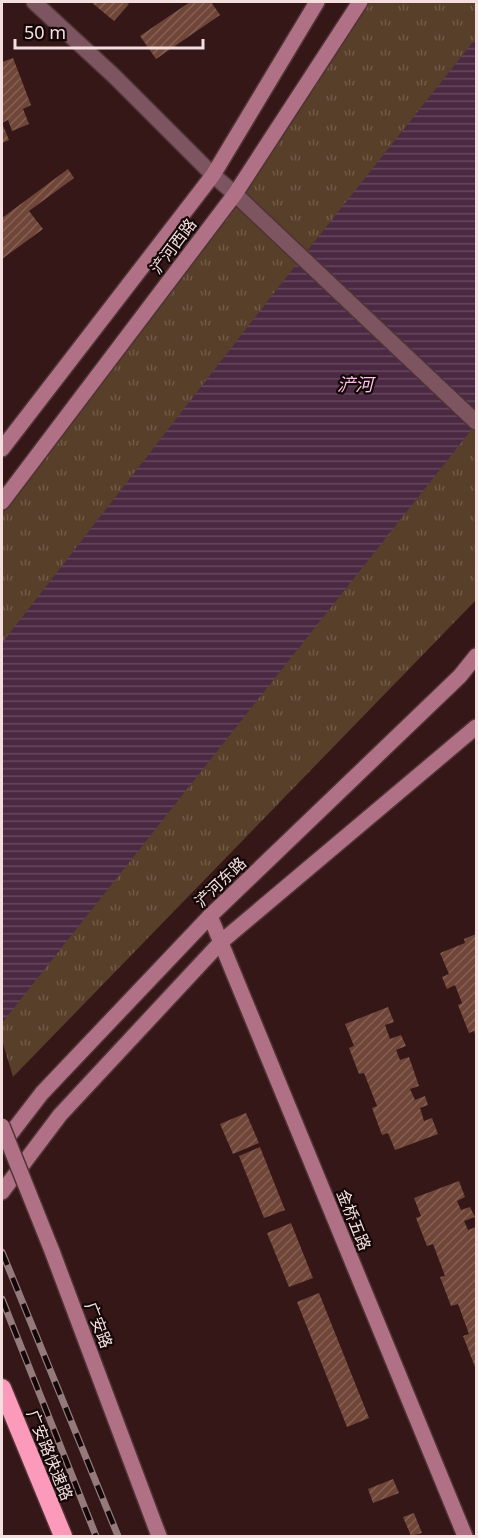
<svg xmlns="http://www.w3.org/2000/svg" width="478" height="1538" font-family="'Noto Sans','Noto Sans SC',sans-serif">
<defs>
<pattern id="grass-tufts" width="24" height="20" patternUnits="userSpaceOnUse" patternTransform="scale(1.5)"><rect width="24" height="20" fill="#583f2a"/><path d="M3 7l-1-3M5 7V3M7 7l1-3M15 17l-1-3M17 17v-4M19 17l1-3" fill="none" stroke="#715a48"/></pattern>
<pattern id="water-rules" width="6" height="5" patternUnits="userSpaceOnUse" patternTransform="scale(1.5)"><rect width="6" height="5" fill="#4b2942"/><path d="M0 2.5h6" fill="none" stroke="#66485d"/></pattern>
<pattern id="building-hatch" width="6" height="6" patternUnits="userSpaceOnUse" patternTransform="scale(1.5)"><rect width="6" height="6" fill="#704638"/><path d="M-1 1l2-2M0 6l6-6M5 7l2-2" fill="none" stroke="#856054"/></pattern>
</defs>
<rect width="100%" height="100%" fill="#351718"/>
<path fill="url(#grass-tufts)" d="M363 2H476V600L13 1077 2 1040V501L235 194Z"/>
<path fill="url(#water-rules)" d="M476 38V424L2 1023V643L277 289Z"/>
<g fill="url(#building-hatch)">
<path d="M91 2H125L129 4 114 21Z"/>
<path d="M190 2H211L220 15 156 59 140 36Z"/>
<path d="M13 58 31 105 23 109 29 124 12 131 8 120 2 123 9 140 2 143V62Z"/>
<path d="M68 169 74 178 29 211 43 229 2 259V218Z"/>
<path d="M476 934V1037L474 1031 469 1033 458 1005 462 1003 455 985 447 989 442 977 449 974 440 953 465 943 464 939Z"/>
<path d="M388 1007 394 1022 385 1025 390 1039 401 1035 406 1046 396 1050 400 1060 409 1057 419 1086 410 1089 415 1100 425 1096 428 1105 420 1108 424 1121 432 1118 438 1134 395 1150 388 1133 382 1135 372 1108 377 1106 364 1073 359 1074 349 1048 354 1046 345 1024Z"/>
<path d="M246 1113 259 1143 233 1154 220 1124Z"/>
<path d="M260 1147 285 1210 264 1218 239 1156Z"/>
<path d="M459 1181 465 1197 457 1201 461 1210 470 1207 475 1217 464 1221 468 1230 476 1227V1366L475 1367 463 1336 469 1334 458 1304 451 1306 440 1277 445 1276 433 1244 427 1246 416 1218 421 1216 414 1198Z"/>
<path d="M291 1223 313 1278 289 1287 267 1233Z"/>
<path d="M319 1293 369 1418 347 1427 297 1302Z"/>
<path d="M393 1479 399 1493 373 1503 368 1489Z"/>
<path d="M414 1513 422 1533 411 1536 403 1517Z"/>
</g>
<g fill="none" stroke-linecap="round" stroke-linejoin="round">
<g stroke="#503334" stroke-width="18">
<path id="street" d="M34 2 114 76 213 175 235 194 476 422"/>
</g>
<g stroke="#503334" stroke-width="18">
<g id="secondary">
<path d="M2 449 213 175 317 2"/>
<path d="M2 502 235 194 360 2"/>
<path d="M210 916 465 1536"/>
<path d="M2 1145 42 1093 210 916 460 676 476 656"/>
<path d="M2 1192 60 1115 221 942 476 727"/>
<path d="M52 1251 159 1536"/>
</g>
</g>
<g stroke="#503334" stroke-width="21">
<path id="highway" d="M2 1388 63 1536"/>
</g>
<use href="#street" stroke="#7c5561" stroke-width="15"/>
<use href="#secondary" stroke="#b07186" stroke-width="15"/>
<use href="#highway" stroke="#fc9abc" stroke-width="18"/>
<g stroke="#947a7a" stroke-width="7">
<g id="rail">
<path d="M2 1252 118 1536"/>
<path d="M2 1299 96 1536"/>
</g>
</g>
<use href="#rail" stroke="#140707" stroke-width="4.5" stroke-dasharray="14" stroke-linecap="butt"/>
<g stroke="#503334" stroke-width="18" stroke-linecap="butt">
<path id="secondary-bridge" d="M2 1126 52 1251"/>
</g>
<use href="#secondary-bridge" stroke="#b07186" stroke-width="15"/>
</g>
<g text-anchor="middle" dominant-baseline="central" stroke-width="4.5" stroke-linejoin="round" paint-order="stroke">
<g font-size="16" fill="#f4dede" stroke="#140707">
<text transform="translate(173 246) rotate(-53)">浐河西路</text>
<text transform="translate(220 882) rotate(-44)">浐河东路</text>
<text transform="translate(354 1220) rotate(68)">金桥五路</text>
<text transform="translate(99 1325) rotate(69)">广安路</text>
<text transform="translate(50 1455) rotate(68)">广安路快速路</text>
</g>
<g font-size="18" font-style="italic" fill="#febeeb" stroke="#140707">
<text x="355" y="384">浐河</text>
</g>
</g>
<rect width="478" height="1538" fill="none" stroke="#f4dede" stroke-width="6"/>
<path d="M15 39v9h188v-9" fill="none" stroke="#f4dede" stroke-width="3"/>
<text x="24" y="39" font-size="18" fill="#f4dede" stroke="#140707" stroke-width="4.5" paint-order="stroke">50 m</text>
</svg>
